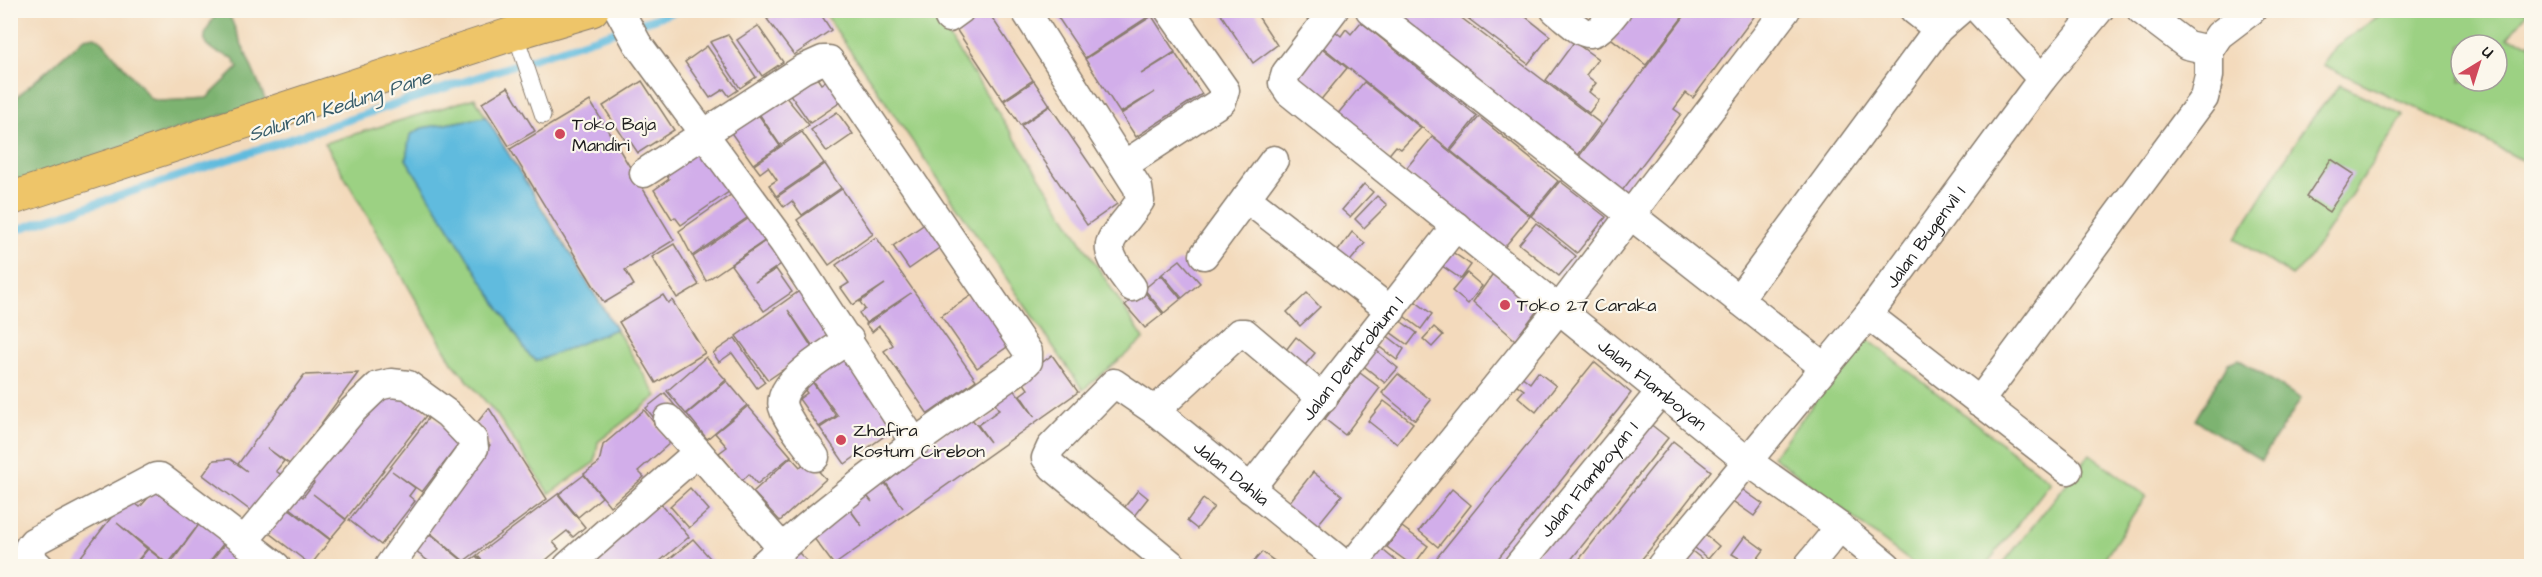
<svg xmlns="http://www.w3.org/2000/svg" width="2542" height="577" font-family="'Architects Daughter',sans-serif">
<rect width="100%" height="100%" fill="#fbf7ec"/>
<filter id="ink" filterUnits="userSpaceOnUse"><feTurbulence type="fractalNoise" baseFrequency=".0167" numOctaves="2"/><feDisplacementMap in="SourceGraphic" scale="12" xChannelSelector="R" yChannelSelector="G"/><feConvolveMatrix kernelMatrix="1 2 1 2 8 2 1 2 1" color-interpolation-filters="sRGB"/></filter>
<filter id="wash" filterUnits="userSpaceOnUse"><feTurbulence type="fractalNoise" baseFrequency=".008" numOctaves="4" result="noise"/><feDisplacementMap in="SourceGraphic" scale="24" xChannelSelector="R" yChannelSelector="G"/><feGaussianBlur stdDeviation="1.35" result="paint"/><feColorMatrix in="noise" values="0 0 0 0 0 0 0 0 0 0 0 0 0 0 0 0 0 1.4 0 .05"/><feComposite in="paint" operator="in"/></filter>
<g filter="url(#wash)">
<rect width="100%" height="100%" fill="#f3dabc"/>
<g fill="#9cd183" stroke="#5c7650" stroke-width="1.5" fill-rule="evenodd">
<path d="M823 11H933L1144 339 1083 390Z"/>
<path d="M2386 11H2529L2507 38 2531 43V165L2482 139 2323 65 2336 46ZM2461 45H2497V81H2461Z"/>
<path d="M2340 85 2404 115 2306 263 2292 276 2235 239 2306 126Z"/>
<path d="M475 98 486 117 422 128 410 135 406 159 528 354 536 361 616 329 657 396 598 442 595 462 549 494 497 415 452 362 325 143Z"/>
<path d="M1865 337 2051 482 1985 566H1916L1773 456Z"/>
<path d="M2090 454 2146 496 2100 566H2001Z"/>
</g>
<g fill="#7db371" stroke="#4c6846" stroke-width="1.5">
<path d="M228 12 266 101 11 183V102L84 38 95 36 103 42 151 99 162 101 207 98 238 68 233 58C202 47 196 44 217 13Z"/>
<path d="M2238 359 2301 399 2261 460 2195 420 2228 363Z"/>
</g>
<path fill="#60bbde" stroke="#3e6c7d" stroke-width="1.5" d="M486 117 616 329 537 361 528 354 406 159 410 135 422 128Z"/>
<g fill="none" stroke-linecap="round" stroke-linejoin="round">
<path stroke="#60bbde" stroke-width="8" d="M10 232 680 10"/>
</g>
<g id="blocks">
<g fill="#d2aeea">
<path d="M787 10H818L831 30 794 55 767 19Z"/>
<path d="M977 10H987L1033 80 1003 100 954 26Z"/>
<path d="M1053 10H1148L1151 15 1085 58Z"/>
<path d="M1218 10H1254L1277 45 1253 63Z"/>
<path d="M1382 10H1451L1601 124 1576 158Z"/>
<path d="M1457 10H1517L1550 36 1528 64Z"/>
<path d="M1628 10 1644 13 1646 10H1688L1646 65 1608 36Z"/>
<path d="M1689 10H1759L1693 98 1686 93 1674 109 1681 114 1618 196 1574 163Z"/>
<path d="M1152 16 1175 52 1141 74 1175 53 1202 94 1136 137 1121 114 1155 92 1120 113 1085 59Z"/>
<path d="M1361 22 1477 116 1450 150 1319 44 1331 28 1341 36 1346 29 1351 34Z"/>
<path d="M758 26 783 62 762 76 737 40Z"/>
<path d="M728 35 756 77 740 88 710 42Z"/>
<path d="M1574 42 1598 59 1586 75 1596 83 1589 92 1599 100 1589 113 1546 80Z"/>
<path d="M1318 45 1347 68 1319 102 1290 79Z"/>
<path d="M707 46 738 90 729 96 724 89 710 98 685 62Z"/>
<path d="M815 75 821 84 833 76 848 97 810 123 789 93Z"/>
<path d="M642 81 674 130 638 153 630 141 627 143 603 106Z"/>
<path d="M1034 81 1050 105 1020 125 1004 101Z"/>
<path d="M1364 82 1421 128 1401 149 1396 146 1387 157 1336 116Z"/>
<path d="M508 87 535 131 509 146 482 103Z"/>
<path d="M780 90 809 125 780 145 754 106Z"/>
<path d="M590 101 674 240 625 270 634 285 604 303 510 149Z"/>
<path d="M1050 106 1117 204 1087 225 1021 126Z"/>
<path d="M753 107 780 146 753 164 727 127Z"/>
<path d="M837 112 853 134 827 152 811 130Z"/>
<path d="M1479 117 1558 181 1530 215 1451 151Z"/>
<path d="M802 132 824 163 776 196 769 185 777 180 768 167 760 173 754 165Z"/>
<path d="M1432 137 1530 216 1502 250 1404 171Z"/>
<path d="M699 146 730 191 681 225 675 217 672 219 654 190 669 179 664 171Z"/>
<path d="M2331 159 2354 174 2329 212 2306 197Z"/>
<path d="M825 164 841 188 802 215 792 201 784 207 777 197Z"/>
<path d="M1560 181 1606 217 1577 253 1531 216Z"/>
<path d="M1364 184 1373 192 1350 217 1342 210Z"/>
<path d="M842 189 873 234 829 265 797 220Z"/>
<path d="M738 190 754 213 692 256 679 231Z"/>
<path d="M1377 196 1387 205 1364 228 1355 219Z"/>
<path d="M755 214 770 237 706 281 693 257Z"/>
<path d="M932 219 948 242 909 269 893 246Z"/>
<path d="M1536 223 1576 256 1559 276 1519 244Z"/>
<path d="M1352 232 1365 243 1347 265 1335 255Z"/>
<path d="M771 237 787 260 755 282 776 269 792 292 764 311 731 265Z"/>
<path d="M876 237 976 380 928 414 884 351 893 345 887 336 879 326 872 332 866 325 911 293 866 323 859 313 865 309 860 302 885 284 853 305 841 288 849 283 836 265Z"/>
<path d="M674 244 699 285 677 298 652 257Z"/>
<path d="M1445 247 1471 265 1461 279 1435 261Z"/>
<path d="M1180 260 1200 283 1182 298 1162 274Z"/>
<path d="M1494 272 1539 308 1515 340 1473 302Z"/>
<path d="M1467 273 1482 286 1468 304 1452 291Z"/>
<path d="M1161 275 1181 299 1164 313 1144 289Z"/>
<path d="M805 287 837 332 814 348 788 310 813 349 768 380 736 336Z"/>
<path d="M981 289 1017 340 977 368 941 316Z"/>
<path d="M1143 290 1163 314 1145 328 1125 305Z"/>
<path d="M1307 293 1320 307 1300 326 1287 312Z"/>
<path d="M663 295 668 303 672 300 705 353 656 383 619 322Z"/>
<path d="M1412 299 1432 314 1421 329 1401 314Z"/>
<path d="M1399 320 1417 333 1408 345 1390 332Z"/>
<path d="M1434 327 1443 335 1432 347 1423 339Z"/>
<path d="M1385 334 1404 349 1397 360 1377 345Z"/>
<path d="M1296 337 1315 353 1301 370 1282 355Z"/>
<path d="M735 338 765 382 757 388 732 353 719 362 713 353Z"/>
<path d="M1372 347 1398 368 1385 383 1360 363Z"/>
<path d="M847 355 897 427 845 464 820 428 838 416 812 380Z"/>
<path d="M1052 355 1078 392 834 565 810 533 847 506 862 526 847 505 864 493 872 502 864 492 882 479 903 508 884 480 968 414 990 442 978 425 999 410 991 397 1010 384 1035 417 1020 395 1028 389 1021 379Z"/>
<path d="M706 357 726 380 686 414 667 391Z"/>
<path d="M1594 362 1631 393 1618 410 1492 566H1430Z"/>
<path d="M1538 372 1556 386 1536 412 1518 397 1524 390 1514 383 1520 375 1530 383Z"/>
<path d="M358 373 291 465 267 448 284 461 276 471 283 476 255 514 203 475 214 460 230 459 247 471 238 464 304 375Z"/>
<path d="M1360 373 1380 388 1345 435 1325 419Z"/>
<path d="M1398 374 1431 400 1415 420 1382 393Z"/>
<path d="M811 380 836 416 819 427 799 399 807 393 802 386Z"/>
<path d="M727 381 747 405 707 439 687 414Z"/>
<path d="M394 386 428 413 346 519 313 494 346 520 330 539 289 507 299 494 303 497 314 483 310 479 360 415 365 419Z"/>
<path d="M665 393 676 407 657 422 646 408Z"/>
<path d="M1384 401 1413 423 1397 444 1368 421Z"/>
<path d="M748 406 791 456 757 484 749 474 742 481 719 453 727 447 715 433Z"/>
<path d="M489 408 547 499 464 561 427 530 490 445 486 441V433L476 424Z"/>
<path d="M644 410 670 443 638 471 644 477 610 506 584 474 599 463 603 445Z"/>
<path d="M430 416 462 440 422 492 392 471 415 488 409 496 415 501 381 545 349 520Z"/>
<path d="M1644 419 1668 438 1566 566H1527Z"/>
<path d="M1673 441 1711 471 1656 542 1636 566H1574Z"/>
<path d="M791 457 800 467 808 460 826 479 780 521 753 492Z"/>
<path d="M1313 472 1342 495 1312 532 1284 509Z"/>
<path d="M584 475 602 497 578 517 559 494Z"/>
<path d="M162 482 230 535 206 566H134L148 549 169 566 200 523 168 564 117 523 147 549 133 566H79L76 563 127 497 140 507Z"/>
<path d="M1736 485 1763 504 1754 516 1727 497Z"/>
<path d="M690 488 709 510 689 528 670 506Z"/>
<path d="M1452 489 1471 505 1438 547 1419 531Z"/>
<path d="M1138 490 1148 498 1130 521 1120 513Z"/>
<path d="M558 494 585 527 573 537 567 531 553 542 559 549 539 566H487L477 555Z"/>
<path d="M1203 499 1214 507 1197 529 1187 521Z"/>
<path d="M661 504 689 537 654 566H580L651 505 655 509Z"/>
<path d="M288 508 330 540 311 565 269 533Z"/>
<path d="M1402 527 1428 546 1413 566 1387 547Z"/>
<path d="M1699 529 1719 546 1708 559 1688 542Z"/>
<path d="M426 531 464 562 458 566H424L428 561 412 549Z"/>
<path d="M231 536 256 556 248 566H207Z"/>
<path d="M1745 536 1764 550 1752 566 1732 554Z"/>
<path d="M693 539 717 566H661L666 562Z"/>
<path d="M1378 546 1402 566H1361Z"/>
<path d="M1692 551 1708 564 1707 566H1685L1682 564Z"/>
<path d="M1262 552 1281 566H1250Z"/>
<path d="M799 553 812 566H785Z"/>
<path d="M476 556 485 566H462Z"/>
</g>
</g>
</g>
<g filter="url(#ink)">
<use href="#blocks" fill-opacity="0" stroke="#887b6c" stroke-width="1.5"/>
<g fill="none" stroke-linecap="round" stroke-linejoin="round">
<g stroke="#887b6c" stroke-width="17">
<path id="lane" d="M515 33 543 116"/>
</g>
<g stroke="#887b6c" stroke-width="31">
<g id="street">
<path d="M619 10 637 43 784 243 914 442"/>
<path d="M1025 10 1138 188 1140 201C1110 246 1094 238 1132 287"/>
<path id="s1" d="M1334 10 1286 73 1283 83 1289 92 1746 460 1840 527 1887 566"/>
<path d="M1370 10 1824 367"/>
<path d="M1555 10C1586 35 1589 46 1617 10"/>
<path d="M1914 10 1938 29"/>
<path d="M1979 10 2042 79"/>
<path d="M2141 10 2187 45 2209 50"/>
<path d="M949 18 960 10"/>
<path d="M1124 165 1222 101 1225 90 1169 10"/>
<path d="M644 173 803 69 823 60H829L1028 352V361L1021 368C930 431 844 491 762 566"/>
<path d="M1246 198 1391 311"/>
<path d="M1204 255 1274 160"/>
<path d="M1738 300 1938 29 1960 10"/>
<path d="M1868 315 2068 470"/>
<path d="M1979 402 2204 98 2209 76V50L2219 35 2252 10"/>
<path d="M1155 411 1239 333H1245L1323 399"/>
<path d="M668 419 698 452"/>
<path d="M815 457C805 442 791 427 784 410 772 384 831 352 849 339"/>
<path id="s2" d="M1250 489 1456 226"/>
<path d="M244 541 353 410 378 386 391 383 408 385 448 414 473 440 474 448 389 566"/>
<path d="M39 566 28 556 29 547 33 542 156 477H160L276 566"/>
<path d="M568 566 698 452 782 548"/>
<path id="s3" d="M1173 566 1053 467 1046 458 1051 447 1114 383 1155 411 1346 566"/>
<path d="M1351 566 1559 309 1786 10"/>
<path id="s4" d="M1518 566 1661 391"/>
<path id="s5" d="M1661 566 1868 315 2042 79 2099 10"/>
<path d="M1808 566 1840 527"/>
</g>
</g>
<g stroke="#887b6c" stroke-width="35">
<path id="primary" d="M10 199 515 33 592 10"/>
</g>
<use href="#lane" stroke="#fff" stroke-width="15"/>
<use href="#street" stroke="#fff" stroke-width="28"/>
<use href="#primary" stroke="#eec569" stroke-width="33"/>
</g>
</g>
<g fill="#d1495b" stroke="#fbf7ec" stroke-width="2">
<circle cx="560" cy="134" r="6"/>
<circle cx="1505" cy="305" r="6"/>
<circle cx="841" cy="440" r="6"/>
</g>
<g text-anchor="middle" dominant-baseline="central" stroke-width="4.5" stroke-linejoin="round" paint-order="stroke">
<g font-size="18" fill="#1c1c1c" stroke="#fbf7ec" text-anchor="start">
<text x="572" y="124">Toko Baja<tspan x="572" dy="21">Mandiri</tspan></text>
<text x="1517" y="305">Toko 27 Caraka</text>
<text x="853" y="430">Zhafira<tspan x="853" dy="21">Kostum Cirebon</tspan></text>
</g>
<g font-size="18" fill="#1c1c1c" stroke="#fbf7ec">
<text stroke="none"><textPath href="#s5" startOffset="422">Jalan Bugenvil 1</textPath></text>
<text stroke="none"><textPath href="#s2" startOffset="166">Jalan Dendrobium 1</textPath></text>
<text stroke="none"><textPath href="#s1" startOffset="567">Jalan Flamboyan</textPath></text>
<text stroke="none"><textPath href="#s3" startOffset="417">Jalan Dahlia</textPath></text>
<text stroke="none"><textPath href="#s4" startOffset="112">Jalan Flamboyan 1</textPath></text>
</g>
<g font-size="20" font-style="italic" fill="#375c6a" stroke="#fbf7ec">
<text transform="translate(340 106) rotate(-18)">Saluran Kedung Pane</text>
</g>
</g>
<rect width="2542" height="577" fill="none" stroke="#fbf7ec" stroke-width="36"/>
<g transform="translate(2479 63) rotate(38)"><circle r="28" fill="#fbf7ec" stroke="#a29f99" stroke-width="1.5"/>
<path d="M0-4.5L10 22L0 15L-10 22Z" fill="#d1495b"/>
<text y="-9" font-size="16" font-weight="bold" text-anchor="middle" fill="#1c1c1c">U</text>
</g>
</svg>
